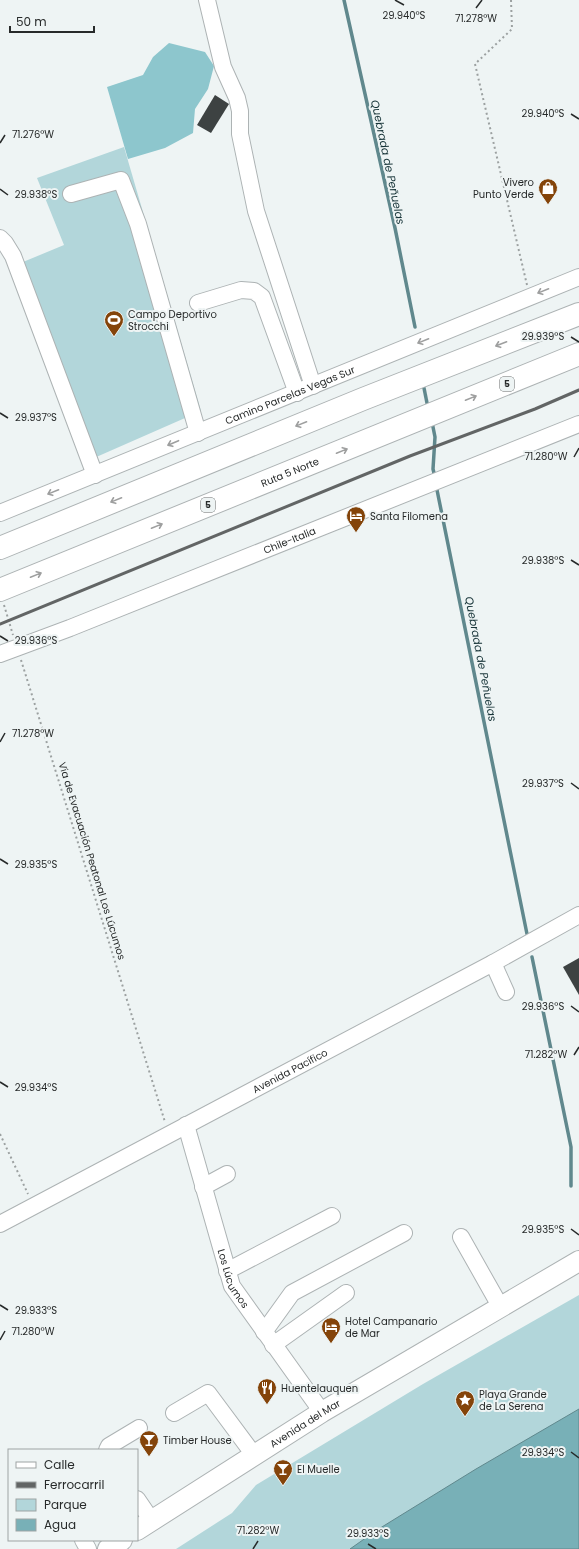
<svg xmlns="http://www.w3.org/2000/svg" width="579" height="1549" font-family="Poppins,sans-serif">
<rect width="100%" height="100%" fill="#eef4f4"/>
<g fill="#b2d6da">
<path d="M124 147 201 411 94 458 23 262 64 245 37 178Z"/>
<path d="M579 1295V1508L507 1549H176L232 1513 256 1485 423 1384Z"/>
</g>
<path fill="#8dc6cd" d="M169 43 205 52 214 66 208 89 195 109 193 133 165 148 128 159 107 87 143 75 153 57Z"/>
<path fill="#78b0b7" stroke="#60888d" d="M579 1409V1549H350L377 1530 476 1469Z"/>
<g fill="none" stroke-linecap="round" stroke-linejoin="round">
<g stroke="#60888d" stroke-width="3.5">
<path d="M344 0 395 228 415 327"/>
<path d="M424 388 428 408"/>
<path d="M432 422 435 437 433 469 435 477"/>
<path d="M436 485 527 934"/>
<path d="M532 957 571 1147V1186"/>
</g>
</g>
<g fill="#3d4242">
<path d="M215 95 229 104 211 133 197 125Z"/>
<path d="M579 958V995L563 967Z"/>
</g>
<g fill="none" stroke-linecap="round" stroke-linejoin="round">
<g stroke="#adb3b4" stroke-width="18">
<g id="minor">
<path d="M207 0 223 67 237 98 240 111V134L256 211 313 386"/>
<path d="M71 194 121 180 138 224 198 433"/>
<path d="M0 238 5 243 13 256 95 475"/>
<path d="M198 303 241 290 254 291 262 297 297 393"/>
<path id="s1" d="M0 513 579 277"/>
<path id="s2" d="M0 654 70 628 579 424"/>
<path d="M493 963 506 992"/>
<path id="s3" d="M186 1125 232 1286 322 1412"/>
<path d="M203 1187 227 1174"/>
<path id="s4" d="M0 1224 493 963 579 915"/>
<path d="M461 1237 500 1306"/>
<path d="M227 1271 332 1216"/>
<path d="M264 1332 292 1293 404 1233"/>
<path d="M273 1345 346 1293"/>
<path d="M174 1413 208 1393 254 1455"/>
<path d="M107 1450 109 1446 139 1428"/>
<path d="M137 1499 152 1521"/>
<path d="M83 1540 88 1549"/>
</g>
</g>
<g stroke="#adb3b4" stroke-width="22">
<g id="major">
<path id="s5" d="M137 1530 322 1412 579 1261"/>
<path d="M108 1549 122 1540"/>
</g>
</g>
<g stroke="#adb3b4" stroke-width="24">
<g id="highway">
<path d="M0 548 363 399 579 314"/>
<path id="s6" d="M0 590 579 354"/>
</g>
</g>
<g stroke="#9ca1a1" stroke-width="2" stroke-dasharray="2 3" stroke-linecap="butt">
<path d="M511 0 512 29 475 64 527 285"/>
<path d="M4 605 13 635"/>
<path d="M21 660 165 1122"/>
<path d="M0 1134 28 1194"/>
</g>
<use href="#minor" stroke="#fff" stroke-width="16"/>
<use href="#major" stroke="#fff" stroke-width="20"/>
<use href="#highway" stroke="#fff" stroke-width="22"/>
<path stroke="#626565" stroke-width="3" d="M0 624 410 456 535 409 579 390"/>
</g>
<defs><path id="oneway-shaft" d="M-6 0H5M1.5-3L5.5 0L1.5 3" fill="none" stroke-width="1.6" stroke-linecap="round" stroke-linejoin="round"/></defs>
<g stroke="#9e9f9f">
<use href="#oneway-shaft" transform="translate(543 291) rotate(158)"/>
<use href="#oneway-shaft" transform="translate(423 341) rotate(158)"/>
<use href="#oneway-shaft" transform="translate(501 344) rotate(159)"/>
<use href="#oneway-shaft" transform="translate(471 398) rotate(-22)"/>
<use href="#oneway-shaft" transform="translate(301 424) rotate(158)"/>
<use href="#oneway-shaft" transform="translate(173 443) rotate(157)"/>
<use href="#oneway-shaft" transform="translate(342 451) rotate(-22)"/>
<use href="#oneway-shaft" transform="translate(53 492) rotate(158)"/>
<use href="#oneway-shaft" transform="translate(116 500) rotate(158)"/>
<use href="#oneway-shaft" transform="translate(157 526) rotate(-22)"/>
<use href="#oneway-shaft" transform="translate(36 575) rotate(-22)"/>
</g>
<path fill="none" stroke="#272a2a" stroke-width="1.5" d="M395 0 404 5M476 8 482 0M571 114 579 119M0 143 5 135M0 189 8 195M571 337 579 342M0 413 8 418M574 457 579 448M571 560 579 565M0 636 8 641M0 742 5 733M571 783 579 789M0 859 8 864M571 1006 579 1012M574 1055 579 1047M0 1082 8 1087M571 1229 579 1235M0 1305 8 1310M0 1340 5 1331M571 1452 579 1458M368 1544 376 1549M253 1549 258 1541"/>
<defs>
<g id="shop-pin" transform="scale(1)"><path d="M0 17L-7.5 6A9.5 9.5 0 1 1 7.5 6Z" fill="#84440a" stroke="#eef4f4"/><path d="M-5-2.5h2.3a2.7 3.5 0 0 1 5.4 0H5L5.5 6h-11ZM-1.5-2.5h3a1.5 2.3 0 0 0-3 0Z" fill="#fff"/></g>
<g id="stadium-pin" transform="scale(1)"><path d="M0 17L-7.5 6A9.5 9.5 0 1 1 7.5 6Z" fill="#84440a" stroke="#eef4f4"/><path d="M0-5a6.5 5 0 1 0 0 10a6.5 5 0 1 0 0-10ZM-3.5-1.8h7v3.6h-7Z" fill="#fff"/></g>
<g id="hotel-pin" transform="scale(1)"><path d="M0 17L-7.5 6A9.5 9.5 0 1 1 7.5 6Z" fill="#84440a" stroke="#eef4f4"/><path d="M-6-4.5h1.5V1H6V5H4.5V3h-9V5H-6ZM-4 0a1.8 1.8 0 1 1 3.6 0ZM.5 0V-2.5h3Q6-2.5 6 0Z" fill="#fff"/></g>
<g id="restaurant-pin" transform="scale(1)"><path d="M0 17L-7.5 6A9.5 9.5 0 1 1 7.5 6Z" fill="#84440a" stroke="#eef4f4"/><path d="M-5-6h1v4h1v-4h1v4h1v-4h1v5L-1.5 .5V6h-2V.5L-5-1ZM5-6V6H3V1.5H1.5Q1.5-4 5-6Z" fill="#fff"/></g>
<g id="sight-pin" transform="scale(1)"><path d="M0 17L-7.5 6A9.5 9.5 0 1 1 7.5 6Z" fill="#84440a" stroke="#eef4f4"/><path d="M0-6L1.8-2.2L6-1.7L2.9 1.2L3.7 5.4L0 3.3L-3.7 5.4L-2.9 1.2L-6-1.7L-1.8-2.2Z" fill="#fff"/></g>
<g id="bar-pin" transform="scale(1)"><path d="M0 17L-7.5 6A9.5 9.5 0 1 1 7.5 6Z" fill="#84440a" stroke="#eef4f4"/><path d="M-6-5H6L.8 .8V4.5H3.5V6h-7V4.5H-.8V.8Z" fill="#fff"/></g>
</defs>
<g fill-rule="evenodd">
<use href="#shop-pin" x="548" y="188"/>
<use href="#stadium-pin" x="114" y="320"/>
<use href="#hotel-pin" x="356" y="516"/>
<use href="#hotel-pin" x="331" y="1327"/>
<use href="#restaurant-pin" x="267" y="1388"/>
<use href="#sight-pin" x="465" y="1400"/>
<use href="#bar-pin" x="149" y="1440"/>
<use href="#bar-pin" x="283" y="1469"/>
</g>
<g text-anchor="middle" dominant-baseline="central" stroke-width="4" stroke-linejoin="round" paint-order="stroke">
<g fill="#eef4f4" stroke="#636767" stroke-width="1">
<rect x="500" y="377" width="14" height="14" rx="3"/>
<rect x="201" y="498" width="14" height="14" rx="3"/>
</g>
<g font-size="9" font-weight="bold" fill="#272a2a">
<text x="507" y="384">5</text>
<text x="208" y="505">5</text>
</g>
<g font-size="10" fill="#272a2a" stroke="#eef4f4" text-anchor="start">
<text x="534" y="182" text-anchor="end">Vivero<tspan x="534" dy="12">Punto Verde</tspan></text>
<text x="128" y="314">Campo Deportivo<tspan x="128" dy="12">Strocchi</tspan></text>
<text x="370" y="516">Santa Filomena</text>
<text x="345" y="1321">Hotel Campanario<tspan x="345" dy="12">de Mar</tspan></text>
<text x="281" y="1388">Huentelauquen</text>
<text x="479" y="1394">Playa Grande<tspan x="479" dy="12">de La Serena</tspan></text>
<text x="163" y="1440">Timber House</text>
<text x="297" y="1469">El Muelle</text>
</g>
<g font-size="10" fill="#272a2a" stroke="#eef4f4">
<text stroke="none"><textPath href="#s1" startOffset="313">Camino Parcelas Vegas Sur</textPath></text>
<text stroke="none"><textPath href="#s6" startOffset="313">Ruta 5 Norte</textPath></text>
<text stroke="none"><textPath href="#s2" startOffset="311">Chile-Italia</textPath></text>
<text transform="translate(92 861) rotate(73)">Vía de Evacuación Peatonal Los Lúcumos</text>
<text stroke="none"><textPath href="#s4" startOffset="328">Avenida Pacífico</textPath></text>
<text stroke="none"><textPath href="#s3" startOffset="161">Los Lúcumos</textPath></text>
<text stroke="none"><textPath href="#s5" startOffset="199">Avenida del Mar</textPath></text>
</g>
<g font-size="11" font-style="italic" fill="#163337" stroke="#eef4f4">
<text transform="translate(388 162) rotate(78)">Quebrada de Peñuelas</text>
<text transform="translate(481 659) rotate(79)">Quebrada de Peñuelas</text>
</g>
</g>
<g font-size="10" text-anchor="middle" fill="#272a2a" stroke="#eef4f4" stroke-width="4" stroke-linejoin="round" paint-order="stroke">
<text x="404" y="19">29.940°S</text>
<text x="476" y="22">71.278°W</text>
<text x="543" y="117">29.940°S</text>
<text x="33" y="138">71.276°W</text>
<text x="36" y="198">29.938°S</text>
<text x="543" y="340">29.939°S</text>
<text x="36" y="421">29.937°S</text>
<text x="546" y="460">71.280°W</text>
<text x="543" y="564">29.938°S</text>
<text x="36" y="644">29.936°S</text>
<text x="33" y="737">71.278°W</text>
<text x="543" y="787">29.937°S</text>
<text x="36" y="868">29.935°S</text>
<text x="543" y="1010">29.936°S</text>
<text x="546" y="1058">71.282°W</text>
<text x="36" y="1091">29.934°S</text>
<text x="543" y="1233">29.935°S</text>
<text x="36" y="1314">29.933°S</text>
<text x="33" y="1335">71.280°W</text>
<text x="543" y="1456">29.934°S</text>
<text x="258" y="1534">71.282°W</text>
<text x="368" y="1537">29.933°S</text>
</g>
<rect x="8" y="1449" width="130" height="92" fill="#eef4f4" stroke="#9ea3a3"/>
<rect x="16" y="1462" width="20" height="6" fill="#ffffff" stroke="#9ea3a3"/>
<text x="44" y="1469" font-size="12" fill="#272a2a">Calle</text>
<rect x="16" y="1482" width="20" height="6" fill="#626565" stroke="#9ea3a3"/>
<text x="44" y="1489" font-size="12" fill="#272a2a">Ferrocarril</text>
<rect x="16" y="1499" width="20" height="12" fill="#b2d6da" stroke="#9ea3a3"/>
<text x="44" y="1509" font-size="12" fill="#272a2a">Parque</text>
<rect x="16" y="1519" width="20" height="12" fill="#78b0b7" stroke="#9ea3a3"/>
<text x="44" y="1529" font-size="12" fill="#272a2a">Agua</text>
<path d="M10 26v6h84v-6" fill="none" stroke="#272a2a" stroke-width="2"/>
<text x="16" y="26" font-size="12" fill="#272a2a" stroke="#eef4f4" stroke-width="3" paint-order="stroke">50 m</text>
</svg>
